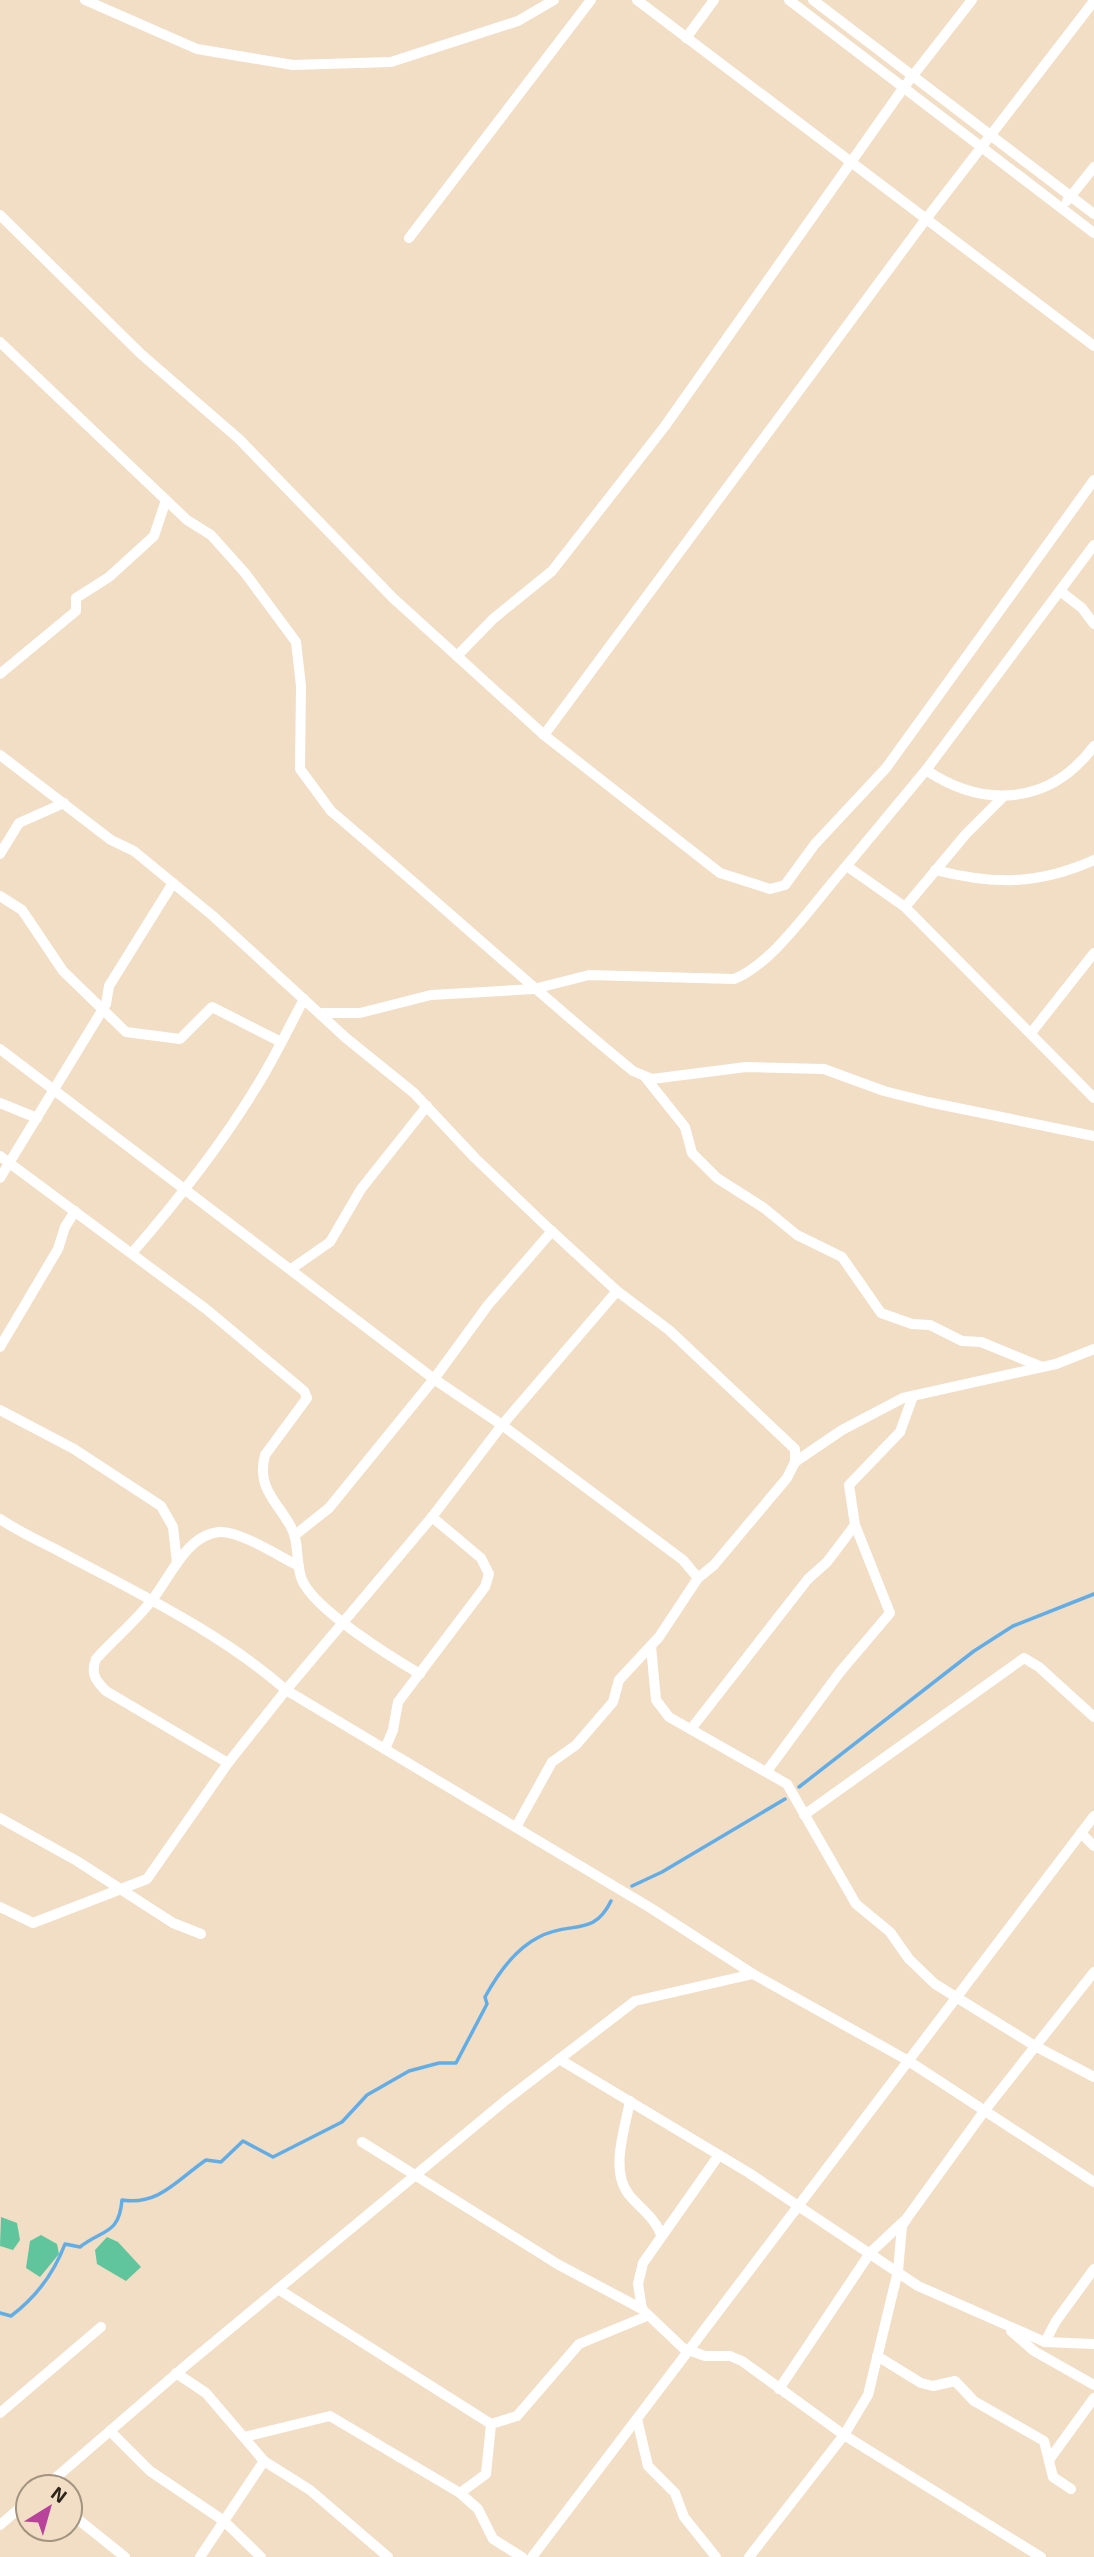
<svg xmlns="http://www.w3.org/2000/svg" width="1094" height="2557" font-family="'Exo 2',sans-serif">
<rect width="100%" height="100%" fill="#f1dec5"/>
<g fill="#60c59c">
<path d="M1 2217 17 2223 20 2240 13 2250 0 2246Z"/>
<path d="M41 2235 57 2244 59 2254 40 2277 26 2268 30 2241Z"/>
<path d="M107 2237 118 2242 141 2267 126 2281 97 2264 95 2250Z"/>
</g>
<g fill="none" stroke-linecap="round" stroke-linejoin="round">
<g stroke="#63ade7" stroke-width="3.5">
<path d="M799 1787 974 1651 1013 1626 1094 1594"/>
<path d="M632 1886 662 1872 785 1799"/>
<path d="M0 2313 11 2316C35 2298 54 2273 65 2244L80 2247C103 2229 119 2235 122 2200 159 2206 178 2179 206 2160L221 2162 243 2141 273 2157 342 2122 367 2095 409 2071 439 2063H456L487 2004 485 1997C497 1975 515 1949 539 1937 571 1920 593 1938 611 1901"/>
</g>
<g stroke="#fff" stroke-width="10">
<path d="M85 0 197 49 293 65 391 62 518 21 554 0"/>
<path d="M637 0 1094 346"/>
<path d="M789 0 1094 233"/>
<path d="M813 0 1094 214"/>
<path d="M686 38 714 0"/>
<path d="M1067 201 1094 167"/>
<path d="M0 215 141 354 239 439 393 598 544 735 720 873 770 889 785 885 815 844 886 768 1094 480"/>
<path d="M409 238 591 0"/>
<path d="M0 342 187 520 211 535 245 573 296 642 301 686 300 769 331 811C433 897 530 987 633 1071L652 1079 746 1067 824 1069 884 1091 928 1102 1094 1136"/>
<path d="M1094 545 926 770 848 864 851 869 905 907 1094 1098"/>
<path d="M1060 591 1082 608 1094 624"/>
<path d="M457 656 493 619 552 571 665 426 904 87 972 0"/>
<path d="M0 674 76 611V598L109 577 154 536 166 500"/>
<path d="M544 735 926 219 1094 1"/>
<path d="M0 755 111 840 134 851 213 916 346 1038 414 1093 475 1158 544 1224 617 1291 669 1330 795 1449V1462L787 1478 714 1565 698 1578 659 1637 619 1680 613 1702 576 1745 552 1762 516 1827"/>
<path d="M926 770C984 809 1050 805 1094 746"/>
<path d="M0 854 19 823 64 803"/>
<path d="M935 870C994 885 1038 885 1094 860"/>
<path d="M0 896 22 910 63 971 126 1032 180 1039 212 1007 281 1042"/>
<path d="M905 907 966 834 1003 797"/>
<path d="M319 1013H360L431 995 534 989 589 975 734 979C774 964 818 897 848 864"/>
<path d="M1031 1033 1094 953"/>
<path d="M0 1049 434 1379 488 1305 552 1231"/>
<path d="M645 1077 685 1127 692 1153 717 1178 764 1208 797 1235 842 1257 881 1313 912 1324 930 1325 962 1341 981 1342 1042 1367"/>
<path d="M0 1103 37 1118"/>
<path d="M0 1156 206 1309 304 1391 307 1398 265 1455C256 1488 277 1501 291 1527 300 1543 295 1563 302 1580 315 1610 391 1657 420 1674"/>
<path d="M0 1178 106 1004 109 986 173 883"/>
<path d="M132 1253C177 1201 219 1148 255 1089 273 1061 288 1029 304 999"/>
<path d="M291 1269 330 1242 361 1189 427 1106"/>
<path d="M0 1347 58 1249 65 1227 75 1211"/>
<path d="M0 1410 74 1449 161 1506 173 1527 177 1563"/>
<path d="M795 1462 842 1430 903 1398 1056 1364 1094 1349"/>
<path d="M0 1519C18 1531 37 1540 57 1550 135 1592 219 1631 286 1690L649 1907 753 1974 907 2060 1094 2182"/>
<path d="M295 1535 329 1508 434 1379 502 1425 683 1560 698 1578"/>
<path d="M651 1646 656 1700 669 1717 787 1784 856 1904 890 1932 909 1959 935 1984 1035 2046 1094 2077"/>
<path d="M691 1729 808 1579 827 1562 855 1525 849 1485 900 1432 913 1396"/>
<path d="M385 1749 393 1730 398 1702 485 1587 489 1574 481 1558 432 1517"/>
<path d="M228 1763 106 1691C96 1681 90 1674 96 1659 114 1639 136 1621 152 1600 170 1578 186 1535 219 1532 239 1530 280 1557 299 1566"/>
<path d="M767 1771 840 1672 890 1613 855 1525"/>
<path d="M804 1815 1024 1658 1039 1667 1094 1717"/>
<path d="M0 1818 77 1861 173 1923 201 1934"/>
<path d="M1081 1833 1094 1846"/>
<path d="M0 1907 33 1923 147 1879 228 1763 286 1690 432 1517 502 1425 617 1291"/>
<path d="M559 2059 749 2173 918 2286 1045 2342 1094 2344"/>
<path d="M630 2101C625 2129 609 2172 630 2196 641 2209 656 2219 661 2235"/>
<path d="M362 2142 559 2265 642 2309 683 2348 705 2356H730L742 2361 844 2435 1041 2557"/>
<path d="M278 2289 491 2424"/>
<path d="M642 2309 638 2284 643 2263 719 2155"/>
<path d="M1011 2331 1034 2351 1094 2385"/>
<path d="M1045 2342 1056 2321 1094 2269"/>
<path d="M877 2356 921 2383 933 2386 955 2381 974 2401 1044 2441 1053 2477 1071 2489"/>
<path d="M176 2373 206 2393 264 2461 310 2490 388 2557"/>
<path d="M779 2389 870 2253 904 2221"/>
<path d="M0 2413 101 2327"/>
<path d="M637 2419 648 2466 675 2493 684 2517 716 2557"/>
<path d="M110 2431 150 2471 224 2521 261 2557"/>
<path d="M244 2437 330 2416 460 2493 478 2509 493 2539 522 2557"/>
<path d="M1049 2460 1094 2398"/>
<path d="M45 2487 184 2367 506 2100 635 2001 753 1974"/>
<path d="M460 2493 486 2474 491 2424 517 2416 579 2344 647 2316"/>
<path d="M70 2513 125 2557"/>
<path d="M0 2525 28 2501"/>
<path d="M200 2557 264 2461"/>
<path d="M532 2557 1094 1816"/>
<path d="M749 2557 844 2435 868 2395 898 2271 902 2226 907 2218 985 2110 1094 1972"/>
</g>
</g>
<g transform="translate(49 2508) rotate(37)"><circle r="33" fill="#f1dec5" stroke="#a29481" stroke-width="2"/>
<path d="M0-5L12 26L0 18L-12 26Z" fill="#b9439b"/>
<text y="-10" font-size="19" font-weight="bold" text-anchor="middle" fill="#2c251b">N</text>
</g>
</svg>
